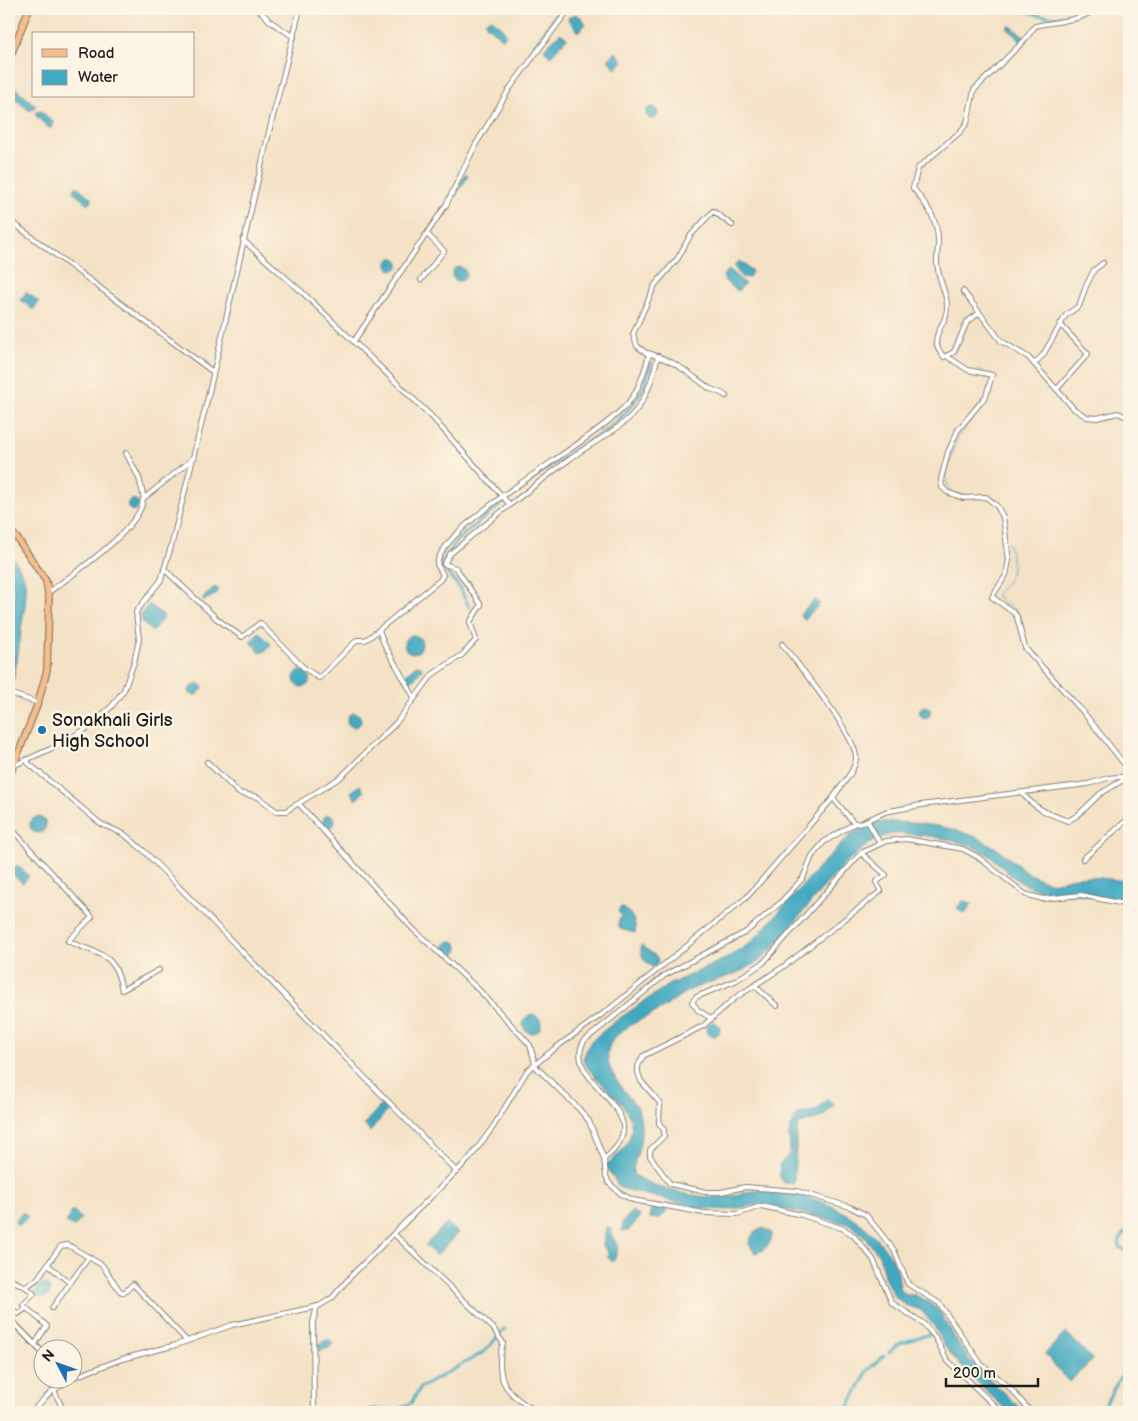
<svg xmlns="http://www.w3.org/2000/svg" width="1138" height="1421" font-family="'Balsamiq Sans',sans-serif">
<rect width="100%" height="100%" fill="#fcf5e5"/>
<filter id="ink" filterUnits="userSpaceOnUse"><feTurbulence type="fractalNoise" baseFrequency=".02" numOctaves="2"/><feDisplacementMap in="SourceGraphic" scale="10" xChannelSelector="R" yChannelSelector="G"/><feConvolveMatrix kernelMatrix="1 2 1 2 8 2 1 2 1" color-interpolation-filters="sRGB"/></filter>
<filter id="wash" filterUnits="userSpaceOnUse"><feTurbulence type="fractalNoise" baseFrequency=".0096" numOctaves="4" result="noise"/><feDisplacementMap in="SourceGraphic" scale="20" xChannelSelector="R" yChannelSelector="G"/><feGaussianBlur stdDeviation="1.12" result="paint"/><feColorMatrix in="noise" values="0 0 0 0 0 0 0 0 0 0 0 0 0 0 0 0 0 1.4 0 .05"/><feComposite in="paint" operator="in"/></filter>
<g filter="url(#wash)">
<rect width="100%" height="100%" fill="#f4e2c6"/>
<g fill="#41a9c1" stroke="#2e626e">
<path d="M575 14 582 18 586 24 578 32 568 18Z"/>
<path d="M491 18 503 29 506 34 503 39 486 25V21Z"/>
<path d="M1009 25 1024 36 1021 42 1007 28Z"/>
<path d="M560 33 567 38 550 57 544 49Z"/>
<path d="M616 52 623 61 616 69 608 60Z"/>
<path d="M12 85 36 106 30 111 9 94Z"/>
<circle cx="652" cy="113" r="6"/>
<path d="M40 110 53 122 52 128H49L36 116V112Z"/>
<path d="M466 173 468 176 450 205 449 202Z"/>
<path d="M77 186 92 199 91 203 87 204 73 191Z"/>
<circle cx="393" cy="264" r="6"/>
<path d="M739 261 752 271 749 278 741 277 734 266Z"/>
<circle cx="459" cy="274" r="7"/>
<path d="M729 270 745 284 738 291 725 281 723 275Z"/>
<path d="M26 292 39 302 33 310 21 300Z"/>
<circle cx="133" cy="505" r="5.5"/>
<path d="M9 553C15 561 24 572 25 583 28 602 22 615 21 633 18 654 16 673 9 693V633L14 592 9 573Z"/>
<path d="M214 587 218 589 215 595 203 601 202 599Z"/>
<path d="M815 599 820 604 804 620 800 615Z"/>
<path d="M149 604 164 616 152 632 143 623 140 615Z"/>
<path d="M259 632 271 644 267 650 260 653 257 649 256 644 253 646 250 642Z"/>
<circle cx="413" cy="644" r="9"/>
<path d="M416 665 421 666 422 670 411 682 406 677V674Z"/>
<circle cx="302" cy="679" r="8"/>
<path d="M199 683 204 688 196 695 190 694 189 689Z"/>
<circle cx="925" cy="712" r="5.5"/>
<circle cx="354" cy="720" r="7"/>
<path d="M360 785 364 792 356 800 351 792Z"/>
<circle cx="329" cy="821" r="6"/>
<circle cx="38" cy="825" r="8"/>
<path d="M872 821C912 823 952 823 988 843 1010 855 1024 876 1049 882 1058 884 1067 877 1076 877 1093 876 1112 880 1129 881V900C1115 901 1102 897 1088 895 1065 892 1043 895 1022 883 1009 876 999 863 987 854 965 840 921 833 895 834 853 836 798 924 768 953 746 975 717 978 690 990 681 994 673 1001 665 1007 646 1020 603 1030 608 1060 609 1074 629 1097 638 1108 641 1119 642 1133 640 1144 638 1155 633 1162 633 1174 652 1189 700 1199 724 1197 735 1196 744 1191 754 1191 809 1188 867 1214 894 1262 899 1271 898 1282 902 1291L908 1295H915L925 1300 939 1310 966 1356 1024 1412H1008L961 1366 944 1346 934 1326 921 1310 905 1305 894 1296 885 1279 879 1255 862 1234 849 1224 761 1204 728 1210 698 1208 620 1188 607 1168V1164C663 1121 609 1098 585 1064L583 1058 591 1041 617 1020 668 985 727 958 752 942 831 854 852 834Z"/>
<path d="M17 865 29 876 23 883 10 873Z"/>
<path d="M963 901 972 903 965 914H963L957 908Z"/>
<path d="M621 907C631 911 637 923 635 933L620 929 618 923 621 916 618 911Z"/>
<circle cx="451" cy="948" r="7"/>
<path d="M641 945 657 957 658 963 653 967C643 962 640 955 641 945Z"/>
<circle cx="532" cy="1024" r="9"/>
<circle cx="713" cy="1029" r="7"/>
<path d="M828 1099 835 1105 822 1117 800 1124 797 1129 794 1181 793 1184 784 1183 780 1177 779 1165 790 1153 789 1134 794 1118 798 1114 815 1111Z"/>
<path d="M383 1103 389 1108 370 1132 364 1124Z"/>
<path d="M659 1206 666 1209 667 1212 659 1219 650 1218V1211L653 1207Z"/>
<path d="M73 1210 81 1219 74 1227 66 1223Z"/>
<path d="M632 1211 640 1216 639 1218 628 1231H622L623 1222Z"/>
<path d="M23 1212 28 1217 19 1226 14 1221Z"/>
<path d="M447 1223 458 1233 436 1256 425 1245Z"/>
<path d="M606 1227 612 1228 611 1235C619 1245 620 1251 612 1262L607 1257 609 1255 603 1245Z"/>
<path d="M763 1228 772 1233C773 1242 764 1252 755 1253L749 1244C750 1236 756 1230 763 1228Z"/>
<circle cx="43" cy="1291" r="7"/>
<path d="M1066 1332 1093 1360 1069 1382 1045 1354Z"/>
<path d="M329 1339 333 1344 329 1348 319 1351 317 1345Z"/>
</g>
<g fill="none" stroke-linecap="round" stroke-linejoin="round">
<g stroke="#41a9c1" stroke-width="1">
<path d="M976 370 984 371"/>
<path d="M988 395 992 382"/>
<path d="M950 491 945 478 957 439 985 400"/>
<path d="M958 494C981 501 1003 485 1006 524"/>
<path d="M1008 543C1012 554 1015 569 1008 580 1004 586 998 589 997 597L1019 613"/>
</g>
<g stroke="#41a9c1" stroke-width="3">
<path d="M1021 9C1039 18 1068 20 1086 9"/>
<path d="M529 53 560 9"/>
<path d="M470 608 459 587 441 565 457 540C485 517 512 494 541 473 575 447 623 429 643 388 646 381 648 371 651 363"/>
<path d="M1129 1227 1119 1241 1120 1247 1129 1253"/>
<path d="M889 1352 900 1343 930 1334"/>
<path d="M362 1412 373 1409 395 1411 411 1403 420 1388 484 1352 505 1329"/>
<path d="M846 1412 868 1370 884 1356"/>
<path d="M1101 1412 1119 1379 1129 1371"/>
</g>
</g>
</g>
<g filter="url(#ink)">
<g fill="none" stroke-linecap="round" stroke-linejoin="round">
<g stroke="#887f71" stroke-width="6">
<g id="minor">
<path d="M258 9 271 22 294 37"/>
<path d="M9 220 213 372"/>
<path d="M243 240 302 292 431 416 510 505"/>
<path d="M421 280 444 251 427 234"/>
<path d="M963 291 1001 341 1028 357 1074 409 1087 417 1097 418 1118 413 1129 418"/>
<path d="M979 313 967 322 954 352 944 357C924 335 949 327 947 304 946 293 940 282 938 270 935 259 939 250 938 240 938 219 925 203 913 188L918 168 960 132 967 123 974 90 1024 41 1035 26C1056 21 1077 22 1096 9"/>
<path d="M354 341 446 205 476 144 510 88 569 9"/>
<path d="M648 353C675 361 687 372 709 388 716 392 720 391 726 396"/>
<path d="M948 357 968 370 992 375 986 396 958 430 948 452 941 479 942 487 947 492 963 498 986 497 997 506 1003 517 1009 560 1006 575 992 597 1013 612 1017 617 1025 648 1084 713 1129 770"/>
<path d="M1034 364 1043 355 1066 315 1079 306 1086 286 1094 270 1103 263"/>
<path d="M1057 389 1088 354 1060 324"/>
<path d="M126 453 139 478 144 498"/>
<path d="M164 569 217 619 242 637 260 623 303 667 319 678 357 640H365L370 637 440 580 443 575 437 564C444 520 594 443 628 403 639 391 645 370 649 355L637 346 633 334 655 285 678 258 690 236 713 211 732 225"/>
<path d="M49 592C72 575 142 528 143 499L194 458"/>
<path d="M379 630 384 644 414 697"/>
<path d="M782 644C797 663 857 736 856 758 855 772 841 785 833 798"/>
<path d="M9 693 38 703"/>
<path d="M28 759V763L101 824 124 834 144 851 457 1172"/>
<path d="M207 762 239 793 258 797 276 811H286L341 777 396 723 433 674 462 655 476 640 470 622 481 605 456 568 444 564 450 554C489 521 529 489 570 459 590 443 614 434 632 415 647 399 653 376 658 356"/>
<path d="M15 765 57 746 89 727 112 706 124 690 134 662 139 640 136 612 161 580 172 543 207 401 269 132 300 9"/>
<path d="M1022 793C1035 809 1049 814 1068 821L1078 815 1100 794 1128 777"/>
<path d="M299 804 412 928 480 991 530 1045 536 1067 579 1109 589 1121 604 1159 606 1176 609 1183 621 1194 633 1200 704 1213 737 1214 761 1206 802 1215 844 1229 853 1235 873 1259 892 1303 923 1323 935 1337 947 1360 1001 1412"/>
<path d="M867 820 880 843"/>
<path d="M9 826 92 917 68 941C100 956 114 950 122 990L159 970"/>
<path d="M861 853 886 875 876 882 881 891 783 967 735 998 703 1026 643 1056 638 1066V1073L641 1081 660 1103 659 1123 664 1130V1136L650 1150V1156L670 1184 706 1192H721L745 1187 797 1191 850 1207 866 1215 894 1250 908 1284 939 1303 981 1364 1008 1386 1031 1412"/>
<path d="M1083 859 1129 818"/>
<path d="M755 986 777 1006"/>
<path d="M712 1019 698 1010 692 1002 696 997 735 981 763 963 861 853 886 841 906 839 963 849 978 857 1025 894 1043 899 1081 895 1129 905"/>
<path d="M604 1159C665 1111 559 1084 584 1041L665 975 746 932 779 904 803 878 812 856 824 842 855 823"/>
<path d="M394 1234 493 1328 503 1343C493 1380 508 1397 539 1412"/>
<path d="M48 1265 70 1283"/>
<path d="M9 1279 26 1287 37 1279 61 1246 68 1245 102 1265 120 1291 124 1293 133 1284 186 1340"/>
<path d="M26 1287 34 1294 23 1305 47 1326 35 1344"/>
<path d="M9 1306 18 1314 26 1308"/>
<path d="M52 1308 89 1257"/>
<path d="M72 1378 122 1359 176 1345 232 1325 319 1306 332 1298 352 1275 470 1158 493 1127 527 1071 554 1049 608 1010 747 897 833 798 853 822 859 824 885 812 921 805 1088 784 1108 778 1129 776"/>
<path d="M54 1390 64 1412"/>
<path d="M31 1412 51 1392 71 1379"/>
<path d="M314 1412 313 1322 317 1306"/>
</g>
</g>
<g stroke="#887f71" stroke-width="7">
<g id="tertiary">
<path d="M9 1318 42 1352"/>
<path d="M68 1378 69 1380"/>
</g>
</g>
<g stroke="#887f71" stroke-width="8">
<g id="primary">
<path d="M9 60 29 9"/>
<path d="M9 530 17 538 46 581 49 599 47 670 38 703 9 777"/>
</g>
</g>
<use href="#minor" stroke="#fff" stroke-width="4"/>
<use href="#tertiary" stroke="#fff" stroke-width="4.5"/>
<use href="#primary" stroke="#f8bd89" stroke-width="5.5"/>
</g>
</g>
<circle fill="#1f6fb2" stroke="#fcf5e5" stroke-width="2" cx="42" cy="730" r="5"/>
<g text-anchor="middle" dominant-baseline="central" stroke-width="5" stroke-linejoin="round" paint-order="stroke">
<g font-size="18" fill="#1c1c1c" stroke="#fcf5e5" text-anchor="start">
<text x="52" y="720">Sonakhali Girls<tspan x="52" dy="21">High School</tspan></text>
</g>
</g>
<rect width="1138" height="1421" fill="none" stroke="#fcf5e5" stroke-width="30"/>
<rect x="32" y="32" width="162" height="65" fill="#fcf5e5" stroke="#a29e95"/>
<rect x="42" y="49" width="25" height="8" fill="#f8bd89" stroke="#a29e95"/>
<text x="78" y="58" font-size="15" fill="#1c1c1c">Road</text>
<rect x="42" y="70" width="25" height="15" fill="#41a9c1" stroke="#a29e95"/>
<text x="78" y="82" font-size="15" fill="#1c1c1c">Water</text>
<g transform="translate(58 1364) rotate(311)"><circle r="24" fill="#fcf5e5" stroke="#a29e95"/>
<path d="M0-4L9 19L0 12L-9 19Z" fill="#1f6fb2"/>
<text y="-8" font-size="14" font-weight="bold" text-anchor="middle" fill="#1c1c1c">N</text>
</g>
<path d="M946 1378v8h92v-8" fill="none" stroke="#1c1c1c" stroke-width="2.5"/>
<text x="953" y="1378" font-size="15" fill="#1c1c1c" stroke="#fcf5e5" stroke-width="4" paint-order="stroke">200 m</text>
</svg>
